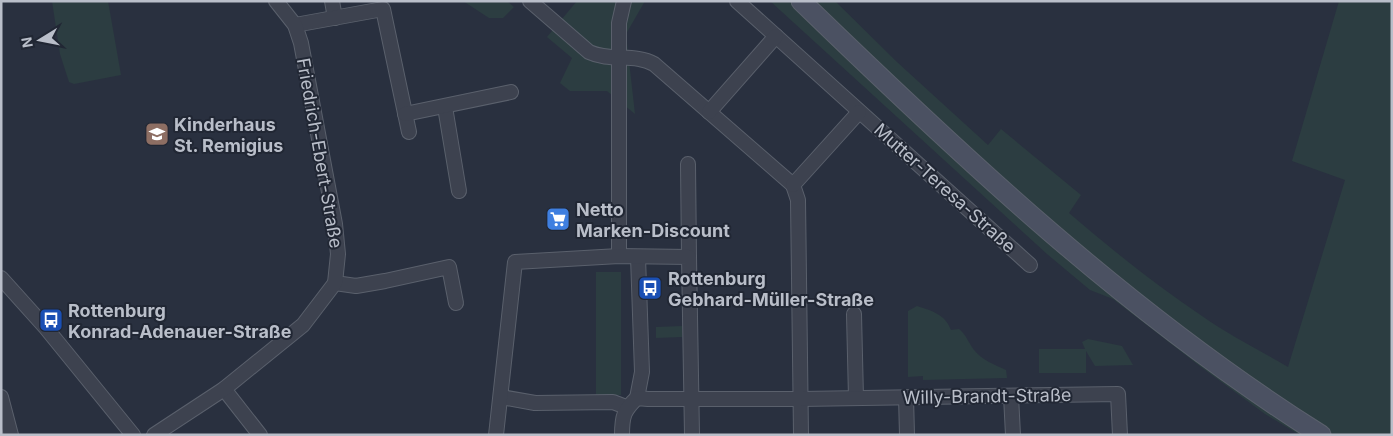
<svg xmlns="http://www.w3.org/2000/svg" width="1393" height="436" font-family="Inter,sans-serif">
<rect width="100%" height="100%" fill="#29303f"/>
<g fill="#2c3d41">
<path d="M52 1H108L121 75 74 84 69 82 60 54Z"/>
<path d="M463 1H507L514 7 503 18H489Z"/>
<path d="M577 1H645L626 34 635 114 607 91H570L560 83 572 58 547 37Z"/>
<path d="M770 1H835L897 62 988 145 1001 129 1081 195 1069 213C1112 250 1156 285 1202 316 1229 335 1259 350 1288 367L1345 180 1292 161 1339 1H1392V435H1300L1265 414 1201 367 1113 299 1090 290 1047 254Z"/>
<rect x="596" y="272" width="25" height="123"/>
<path d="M917 306C932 311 945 314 951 330L959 329C967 336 968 342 974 350 982 360 995 365 1006 370L1007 378 923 380V376L908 377V311Z"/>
<path d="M682 326V337L656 338V327Z"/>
<path d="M1088 339 1122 346 1133 365 1095 366 1086 351V373H1039V349H1085L1082 342Z"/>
</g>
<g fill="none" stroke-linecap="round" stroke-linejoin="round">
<g stroke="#5a606c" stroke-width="16">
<g id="minor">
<path d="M332 1 335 18"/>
<path d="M530 1 589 52C610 62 635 53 654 64L793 185"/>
<path d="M737 1 1030 265"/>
<path d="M295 25 383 9 409 132"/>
<path d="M445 107 459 191"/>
<path d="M709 112 776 36"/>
<path d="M405 114 511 92"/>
<path d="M688 164 689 257"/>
<path d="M793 185 798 200 801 435"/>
<path d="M793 185 859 112"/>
<path d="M619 256V23L624 1"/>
<path d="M1 278 46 328 133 435"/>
<path d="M335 283 356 286 385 281 449 267 456 303"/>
<path d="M854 314 856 398"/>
<path d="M224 389 260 435"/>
<path d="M1011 396 1013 435"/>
<path d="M1 397 11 435"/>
<path d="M501 397 535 403 613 402 626 407"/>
<path d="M906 397 907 435"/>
<path d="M637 398 642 372 638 257"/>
<path d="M154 435 224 389 303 325 335 283 338 254 335 224 301 43 295 25 276 1"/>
<path d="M496 435 515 262 619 256 689 257 692 435"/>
<path d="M622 435C622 416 624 410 637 398L648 399H801L1118 394 1120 435"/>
</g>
</g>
<g stroke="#5a606c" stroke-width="21">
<path id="secondary" d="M801 1C963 158 1129 314 1321 435"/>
</g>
<use href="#minor" stroke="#3d424f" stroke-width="14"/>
<use href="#secondary" stroke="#4b5162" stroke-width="19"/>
</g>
<defs>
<g id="school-square" transform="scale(1.25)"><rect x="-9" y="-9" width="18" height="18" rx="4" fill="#8d6e63" stroke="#212734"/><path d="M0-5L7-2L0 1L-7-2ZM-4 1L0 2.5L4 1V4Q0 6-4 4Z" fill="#fff"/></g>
<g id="supermarket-square" transform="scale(1.25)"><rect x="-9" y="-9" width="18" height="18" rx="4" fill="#3f7fe0" stroke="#212734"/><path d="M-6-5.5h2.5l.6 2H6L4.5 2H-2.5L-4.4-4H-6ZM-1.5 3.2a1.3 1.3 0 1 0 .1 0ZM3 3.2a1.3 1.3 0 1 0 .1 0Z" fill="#fff"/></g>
<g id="bus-square" transform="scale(1.25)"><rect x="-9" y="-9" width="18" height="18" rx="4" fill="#1a4fb4" stroke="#212734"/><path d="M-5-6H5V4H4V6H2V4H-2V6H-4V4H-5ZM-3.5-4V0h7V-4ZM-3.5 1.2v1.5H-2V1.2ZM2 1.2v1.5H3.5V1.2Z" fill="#fff"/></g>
</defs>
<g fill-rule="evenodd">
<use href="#school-square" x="157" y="134"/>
<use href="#supermarket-square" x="558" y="219"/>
<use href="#bus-square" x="650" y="288"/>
<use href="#bus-square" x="51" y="320"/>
</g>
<g text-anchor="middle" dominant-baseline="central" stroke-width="4" stroke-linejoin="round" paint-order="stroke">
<g font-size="18" font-weight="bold" fill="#b9bec9" stroke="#212734" text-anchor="start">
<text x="174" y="124">Kinderhaus<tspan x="174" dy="21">St. Remigius</tspan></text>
<text x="576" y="209">Netto<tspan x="576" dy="21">Marken-Discount</tspan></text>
<text x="668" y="278">Rottenburg<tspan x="668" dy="21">Gebhard-Müller-Straße</tspan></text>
<text x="68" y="310">Rottenburg<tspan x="68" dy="21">Konrad-Adenauer-Straße</tspan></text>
</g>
<g font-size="18" fill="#b9bec9" stroke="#212734">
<text transform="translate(320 153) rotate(80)">Friedrich-Ebert-Straße</text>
<text transform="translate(945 188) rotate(42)">Mutter-Teresa-Straße</text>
<text transform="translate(987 396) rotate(-1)">Willy-Brandt-Straße</text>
</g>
</g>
<rect width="1393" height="436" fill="none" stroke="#b9bec9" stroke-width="5"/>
<g transform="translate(40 40) rotate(260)" stroke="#212734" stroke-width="4" paint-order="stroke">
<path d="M0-4L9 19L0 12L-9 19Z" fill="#b9bec9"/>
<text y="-8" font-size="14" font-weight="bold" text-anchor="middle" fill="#b9bec9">N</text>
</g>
</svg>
